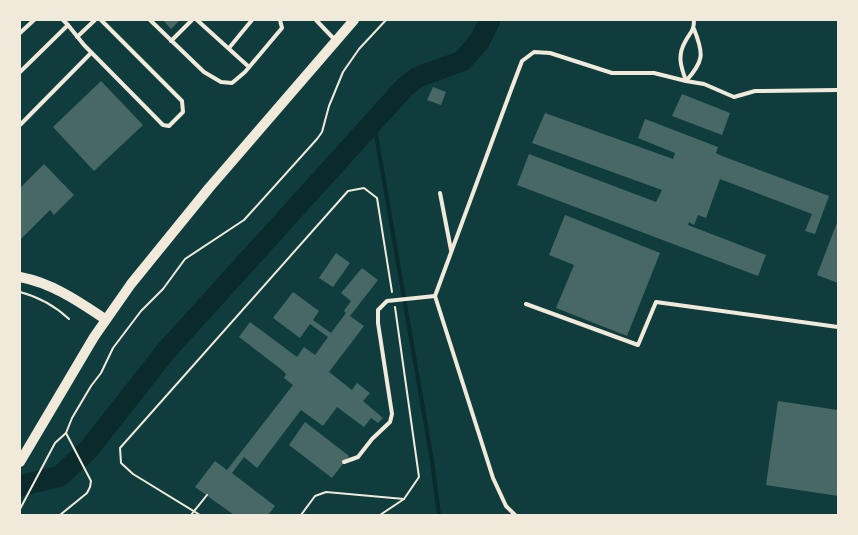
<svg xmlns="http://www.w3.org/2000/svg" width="858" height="535" font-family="'Zilla Slab',serif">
<rect width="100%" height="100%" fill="#0f3d3e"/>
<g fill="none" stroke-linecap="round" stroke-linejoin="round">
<path stroke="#0a2a2b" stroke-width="4" d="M374 123 432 461 439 515"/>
<path stroke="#0a2a2b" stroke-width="21" d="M20 486 60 476 89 449 166 351 405 87 418 77 462 61 479 42 490 20"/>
</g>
<g fill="#486865">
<path d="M163 20H180L171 29Z"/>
<path d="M101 81 143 125 94 171 53 127Z"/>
<path d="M433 87 446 92 441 105 427 100Z"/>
<path d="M682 94 730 113 722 135 672 116Z"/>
<path d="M545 113 673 159 675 153 638 138 645 119 718 147 716 153 722 156 829 196 815 234 805 231 812 214 720 179 706 218 698 215 694 225 689 222 688 225 766 255 758 276 517 185 529 154 656 202 662 190 532 143Z"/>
<path d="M44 164 74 195 54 215 50 210 20 240V188Z"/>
<path d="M565 215 660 253 627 336 556 308 574 265 549 255Z"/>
<path d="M838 220V283L817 275Z"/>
<path d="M336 253 350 263 333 287 319 278Z"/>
<path d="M362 268 378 280 350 316 364 326 329 372 352 390 357 383 370 393 363 401 383 418 378 423 371 418 364 427 337 407 323 426 301 410 257 468 244 457 232 473 275 506 268 515H234L195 487 215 461 227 470 293 385 284 378 286 374 282 370 239 337 250 322 297 357 304 347 315 355 328 337 310 324 300 338 273 318 293 292 319 311 313 320 331 333 346 313 344 311 351 301 341 293Z"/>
<path d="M778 401 838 410V496L766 485Z"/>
<path d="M305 422 349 456 332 478 289 445Z"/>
</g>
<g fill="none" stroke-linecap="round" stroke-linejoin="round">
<g stroke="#f1e9da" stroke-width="2">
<path d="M20 292C39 297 54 305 69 319"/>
<path d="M20 509 55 443 66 433"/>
<path d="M60 515 87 493 90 487 91 481 66 433 72 418 91 386 101 373 113 348 141 311 163 289 185 259 244 220 317 139 322 132 329 106 343 72 359 49 386 20"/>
<path d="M191 515 207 495"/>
<path d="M200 515 133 474 121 463 120 448 348 191 364 188 377 198 392 292"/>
<path d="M301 515 315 496 326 492 404 499"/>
<path d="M380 515 404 499 419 477 395 307"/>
</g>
<g stroke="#f1e9da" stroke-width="4">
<path d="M150 20 204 72 221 82 232 83 245 72 282 28 280 20"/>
<path d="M197 20 249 67"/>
<path d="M316 20 334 39"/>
<path d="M694 20C694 32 690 32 685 42 677 56 681 67 686 81L704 84 734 97 755 91 838 90"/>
<path d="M68 25 84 45 163 125 169 126 183 112 182 101 101 20"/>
<path d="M20 33 34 20"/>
<path d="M77 37 95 20"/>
<path d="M171 41 192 20"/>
<path d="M229 48 252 20"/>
<path d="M20 72 68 25 63 20"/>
<path d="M20 125 91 53"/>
<path d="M440 193 451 250"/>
<path d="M526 304 638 345 656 302 838 327"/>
<path d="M344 462 358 457 372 439 390 422 392 414 378 323V310L387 301 435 296"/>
<path d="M515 515 506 506 493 478 435 296 511 90 522 61 534 52 550 53 612 73H654L686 81C704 61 704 54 694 29"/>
</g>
<g stroke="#f1e9da" stroke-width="10">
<path d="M20 277C52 283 78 301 105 319"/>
<path d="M20 462 94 337 131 284 209 188 354 20"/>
</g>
</g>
<rect width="858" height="535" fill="none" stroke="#f1e9da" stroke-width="42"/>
</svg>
